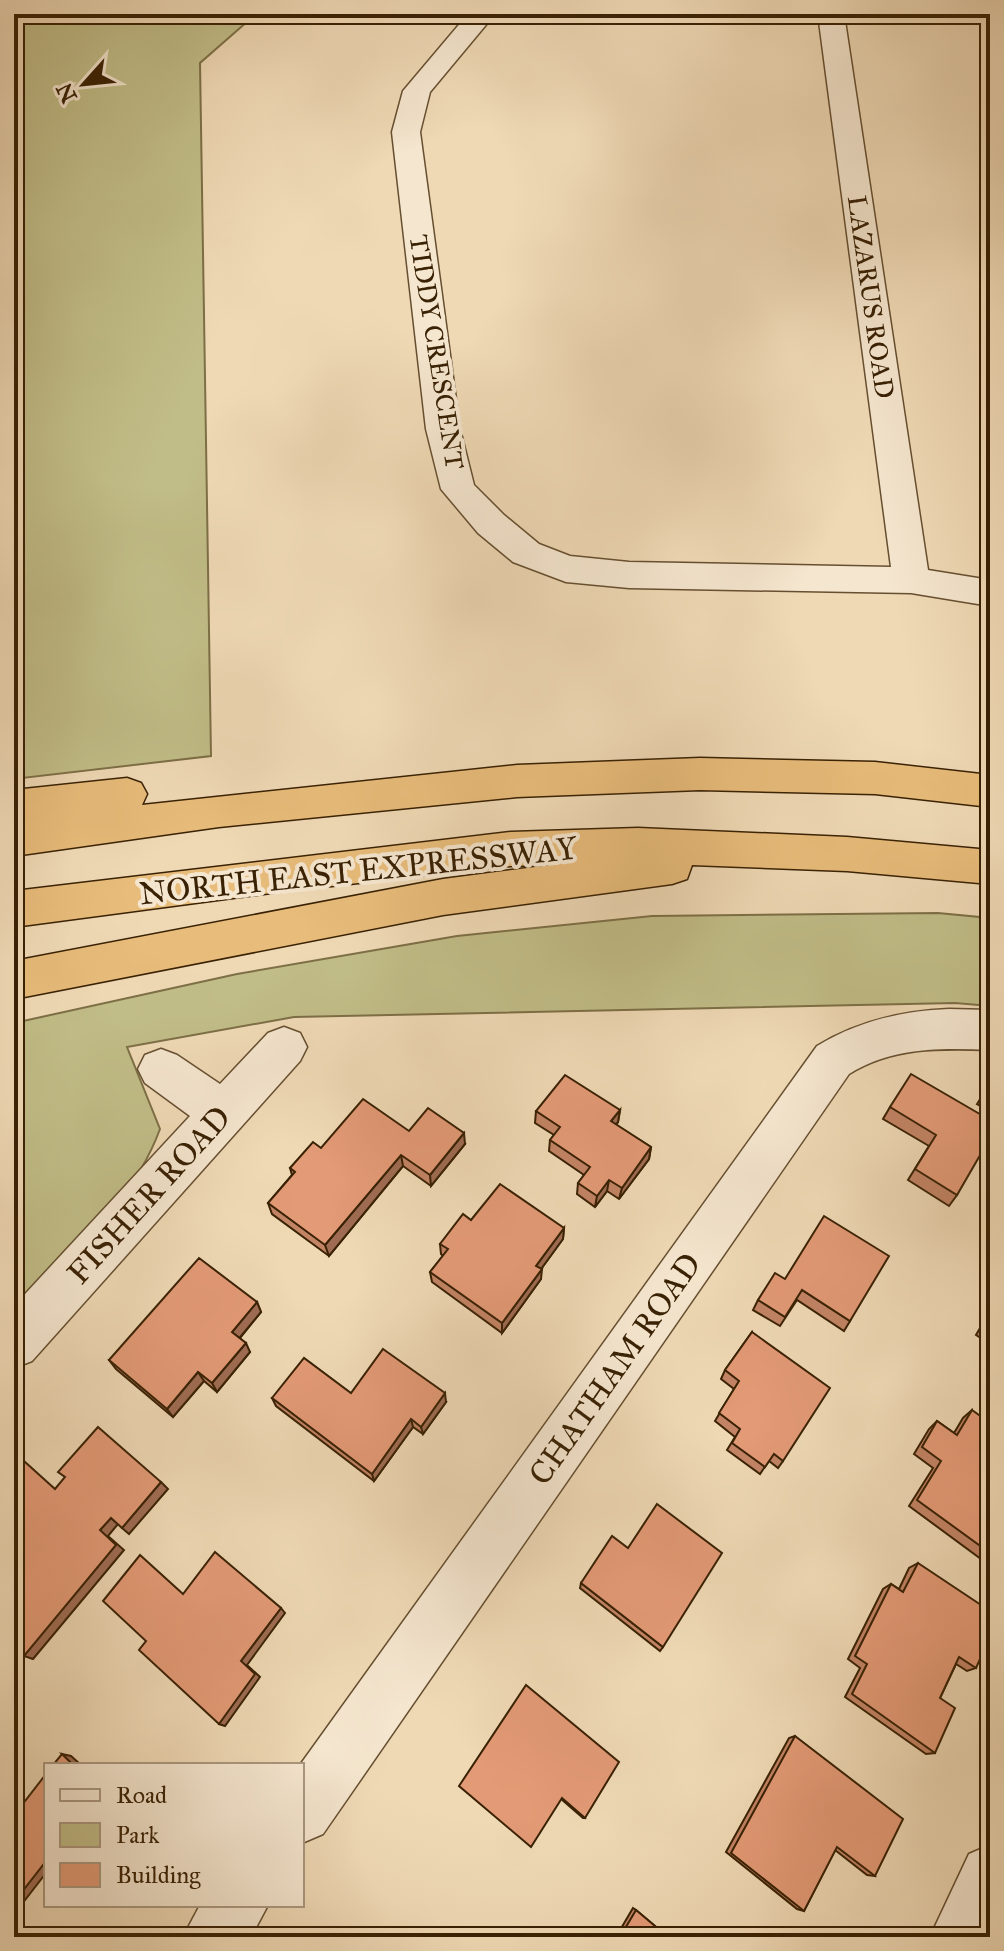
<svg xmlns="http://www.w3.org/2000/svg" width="1004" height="1951" font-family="'IM FELL Great Primer',serif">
<rect width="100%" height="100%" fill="#efd9b5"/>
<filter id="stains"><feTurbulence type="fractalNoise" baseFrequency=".0025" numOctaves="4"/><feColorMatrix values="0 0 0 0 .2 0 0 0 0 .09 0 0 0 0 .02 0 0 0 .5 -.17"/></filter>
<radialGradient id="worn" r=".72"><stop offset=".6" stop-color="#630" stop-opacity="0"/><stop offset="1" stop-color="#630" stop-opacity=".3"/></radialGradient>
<g fill="#c1bd88" stroke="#7d6f46" stroke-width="2">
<path d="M14 14H256L200 63 211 756 14 779Z"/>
<path d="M938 913 990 918V1006L955 1003 294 1017 127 1047 160 1129C133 1203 68 1258 14 1313V1023L237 974 457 936 652 916Z"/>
</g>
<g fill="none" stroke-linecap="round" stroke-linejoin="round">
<g stroke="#664f30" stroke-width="3">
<g id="minor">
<path d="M468 14H495L430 92 420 132 460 429 474 485 504 515 539 544 570 556 629 562 891 567 818 14H844L928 570 990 580V606L911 593 629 588 566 582 513 562 478 533 441 489 426 429 392 132 403 91Z"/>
<path d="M949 14H990V25L953 20Z"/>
<path d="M949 1009 990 1010V1050C940 1048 893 1047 849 1074L323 1834 302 1843 300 1765 817 1046C858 1021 901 1011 949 1009Z"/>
<path d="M284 1027 300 1033 307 1047 300 1061 32 1361 14 1368V1306L190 1116 145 1083 138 1069 145 1055 161 1049 177 1055 220 1084 268 1033Z"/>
<path d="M990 1845V1937H930L969 1854Z"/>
<path d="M200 1905H268L251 1937H183Z"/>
</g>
</g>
<g stroke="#392104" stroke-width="3">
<g id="highway">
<path d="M700 758 875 762 990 775V807L875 794 700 790 517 797 219 827 14 856V790L127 778 141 783 147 794 142 805 517 765Z"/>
<path d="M638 828 847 837 990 850V884L847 871 692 865 687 879 672 884 443 915 14 999V961L443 879 559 864 511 866 287 891 14 927V891L511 832Z"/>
</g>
</g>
<use href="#minor" fill="#f5e6cf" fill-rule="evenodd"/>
<use href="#highway" fill="#e8bc7a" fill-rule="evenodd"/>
</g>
<g fill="#c38465" stroke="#392104" stroke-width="2">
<path d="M990 1083V1111L977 1104Z"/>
<path d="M890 1107 990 1120 957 1195 949 1206 908 1180 929 1146 883 1119Z"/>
<path d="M620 1110 618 1122 616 1125 651 1147 649 1159 619 1199 607 1191 595 1207 577 1194 578 1183 584 1175 549 1151 550 1140 554 1135 535 1123 536 1111Z"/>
<path d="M409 1131 465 1144 431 1186 403 1166 329 1256 272 1214 268 1203 292 1175 290 1168 321 1148Z"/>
<path d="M471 1220 564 1228 563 1239 541 1269V1279L502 1333 432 1282 430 1272 443 1256 441 1254 440 1244Z"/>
<path d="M785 1279 850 1321 844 1331 797 1300 780 1326 753 1310 758 1300Z"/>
<path d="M257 1302 261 1312 240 1338 250 1352 217 1392 204 1381 173 1417 116 1369 109 1360Z"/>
<path d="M990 1311V1344L976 1335Z"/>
<path d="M752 1332 783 1461 778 1468 769 1461 760 1474 727 1450 735 1437 715 1421 734 1389 721 1379 725 1370Z"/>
<path d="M351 1393 446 1402 423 1434 413 1427 374 1481 276 1406 272 1398Z"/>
<path d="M972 1410 990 1554 981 1559 909 1506 933 1468 914 1454 929 1429 937 1421 954 1433 963 1418Z"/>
<path d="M918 1563 976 1668 967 1671 956 1664 940 1698 935 1753 926 1754 845 1697 860 1668 848 1659 883 1589 891 1584 899 1589 909 1568Z"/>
<path d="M581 1583 663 1647 660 1651 580 1588Z"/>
<path d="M526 1685 585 1818H583L561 1799Z"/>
<path d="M795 1736 875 1876 867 1875 835 1850 804 1911 797 1909 726 1852 789 1738Z"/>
<path d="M633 1908 636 1910 668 1937H616Z"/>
</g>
<g fill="#9f6c53" stroke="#392104" stroke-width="2">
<path d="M620 1110 618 1122 609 1133 611 1121Z"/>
<path d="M464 1133 465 1144 431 1186 430 1175Z"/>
<path d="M651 1147 649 1159 619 1199 622 1188Z"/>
<path d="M401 1155 403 1166 329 1256 325 1245Z"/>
<path d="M609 1180 607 1191 595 1207 597 1196Z"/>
<path d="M564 1228 563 1239 536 1276V1266Z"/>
<path d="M542 1269 541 1279 502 1333V1323Z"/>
<path d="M257 1302 261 1312 237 1341 232 1332Z"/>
<path d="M246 1343 250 1352 217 1392 212 1383Z"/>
<path d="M198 1372 204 1381 173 1417 167 1409Z"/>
<path d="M445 1393 446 1402 423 1434 421 1427Z"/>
<path d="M411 1419 413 1427 374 1481 372 1474Z"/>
<path d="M161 1482 168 1489 129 1534 122 1528Z"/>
<path d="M111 1518 118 1524 108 1536 124 1550 33 1659 24 1656 100 1530Z"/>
<path d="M281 1608 285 1613 247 1665 260 1677 225 1726 219 1724 241 1661Z"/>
<path d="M62 1754 71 1756 81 1765H73Z"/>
<path d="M14 1802 25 1814 14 1813Z"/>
<path d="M46 1861V1873L18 1909 14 1910V1902Z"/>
</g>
<g fill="#e39a76" stroke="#392104" stroke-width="2">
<path d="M911 1074 990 1120V1138L957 1195 915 1169 936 1135 890 1107Z"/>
<path d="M565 1075 620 1110 611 1121 651 1147 622 1188 609 1180 597 1196 578 1183 590 1167 550 1140 560 1127 536 1111Z"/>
<path d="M990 1084V1094L985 1092Z"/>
<path d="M363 1099 409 1131 428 1108 464 1133 430 1175 401 1155 325 1245 268 1203 295 1172 290 1168 313 1142 321 1148Z"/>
<path d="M500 1184 564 1228 536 1266 542 1269 502 1323 430 1272 448 1249 440 1244 463 1214 471 1220Z"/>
<path d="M824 1216 889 1256 850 1321 802 1290 785 1317 758 1300 775 1273 785 1279Z"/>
<path d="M199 1258 257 1302 232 1332 246 1343 212 1383 198 1372 167 1409 109 1360Z"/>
<path d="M990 1316V1329L985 1326Z"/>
<path d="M752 1332 830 1388 783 1461 774 1454 765 1467 732 1443 740 1429 719 1413 739 1381 725 1370Z"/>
<path d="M383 1349 445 1393 421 1427 411 1419 372 1474 272 1398 304 1358 351 1393Z"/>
<path d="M972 1410 990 1423V1553L917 1500 941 1461 922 1447 937 1421 957 1435Z"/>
<path d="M98 1427 161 1482 122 1528 111 1518 100 1530 116 1545 24 1656 14 1646V1452L55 1489 65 1477 58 1472Z"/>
<path d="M657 1504 722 1553 663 1647 581 1583 612 1536 628 1548Z"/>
<path d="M215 1552 281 1608 241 1661 255 1674 219 1724 139 1650 146 1641 103 1601 140 1555 183 1594Z"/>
<path d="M918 1563 990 1611V1637L976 1668 959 1657 940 1698 955 1708 935 1753 852 1694 867 1664 855 1656 891 1584 903 1592Z"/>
<path d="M526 1685 619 1762 585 1818 562 1798 531 1847 459 1786Z"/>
<path d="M795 1736 903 1819 875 1876 837 1847 804 1911 731 1853Z"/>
<path d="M62 1754 73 1765H53Z"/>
<path d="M46 1774V1861L14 1902V1813L15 1814Z"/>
<path d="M636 1910 668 1937H620Z"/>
</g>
<g text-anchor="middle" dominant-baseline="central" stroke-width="8" stroke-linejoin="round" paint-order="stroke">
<g font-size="26" fill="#392104" stroke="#f5e6cf">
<text transform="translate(871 297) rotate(82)">LAZARUS ROAD</text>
<text transform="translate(437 352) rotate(81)">TIDDY CRESCENT</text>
</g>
<g font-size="32" fill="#392104" stroke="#f5e6cf">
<text transform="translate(358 871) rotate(-6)">NORTH EAST EXPRESSWAY</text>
<text transform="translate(149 1195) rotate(-48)">FISHER ROAD</text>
<text transform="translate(615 1369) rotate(-55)">CHATHAM ROAD</text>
</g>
</g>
<rect width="1004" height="1951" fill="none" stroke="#efd9b5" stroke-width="48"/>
<rect x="16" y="16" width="972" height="1919" fill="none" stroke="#392104" stroke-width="4"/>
<rect x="24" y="24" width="956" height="1903" fill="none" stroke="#392104" stroke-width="2"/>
<rect x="44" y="1763" width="260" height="144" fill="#f5e6cf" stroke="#aa977e" stroke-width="2"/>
<rect x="60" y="1789" width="40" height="12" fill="#f5e6cf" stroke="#aa977e" stroke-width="2"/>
<text x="116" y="1803" font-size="24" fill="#392104">Road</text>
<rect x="60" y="1823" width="40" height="24" fill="#c1bd88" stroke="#aa977e" stroke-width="2"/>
<text x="116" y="1843" font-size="24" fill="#392104">Park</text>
<rect x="60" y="1863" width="40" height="24" fill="#e39a76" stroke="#aa977e" stroke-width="2"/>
<text x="116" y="1883" font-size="24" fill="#392104">Building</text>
<g transform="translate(84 84) rotate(243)" stroke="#f5e6cf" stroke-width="6" paint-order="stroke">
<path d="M0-6L14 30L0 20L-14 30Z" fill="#392104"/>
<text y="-12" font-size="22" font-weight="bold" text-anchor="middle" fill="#392104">N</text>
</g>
<rect width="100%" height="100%" filter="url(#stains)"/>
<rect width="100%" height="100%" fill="url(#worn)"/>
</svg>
